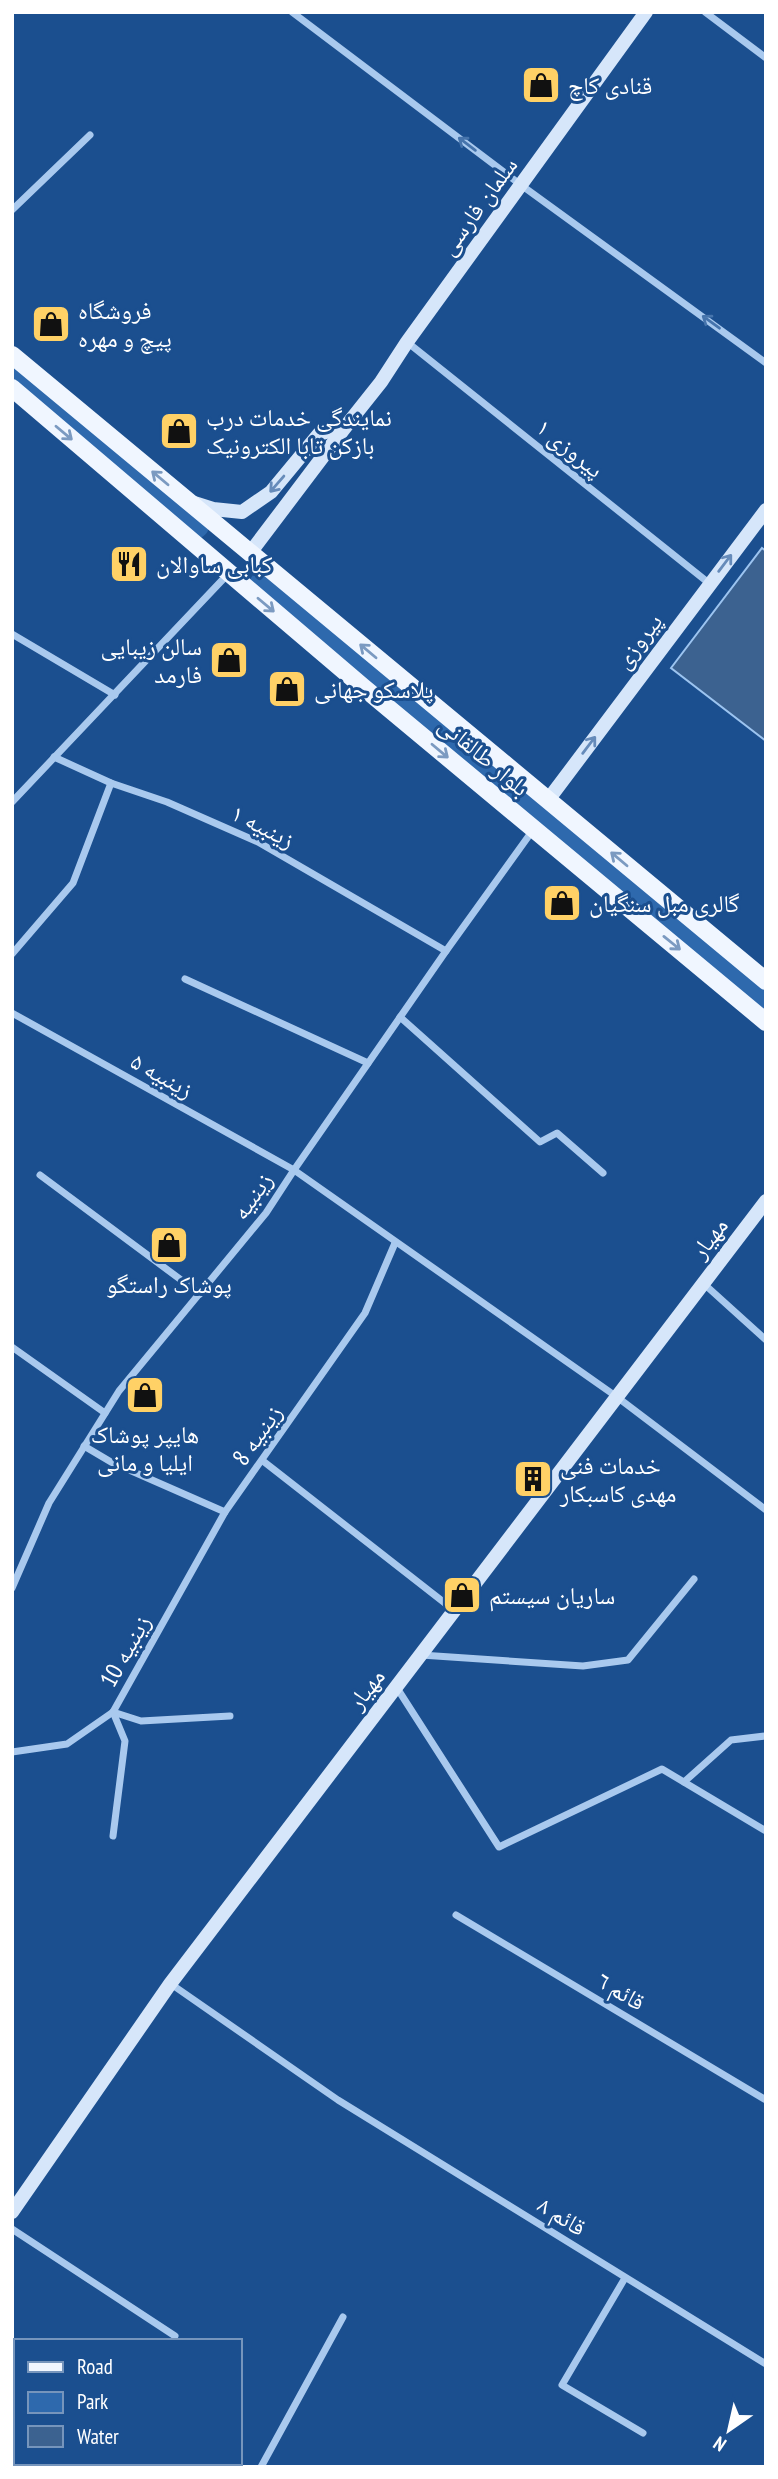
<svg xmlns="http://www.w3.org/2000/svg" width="778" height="2479" font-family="'PT Sans Narrow','Noto Naskh Arabic',sans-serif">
<rect width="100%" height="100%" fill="#1b4f8f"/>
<g fill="#2e69ad">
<path d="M12 360 209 524C209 532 206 535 199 539L12 385Z"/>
<path d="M260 571 766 988V1017L249 581 255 572Z"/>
</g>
<path fill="#3c6290" stroke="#9cc4f0" stroke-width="2" d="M762 548 766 551V741L671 668Z"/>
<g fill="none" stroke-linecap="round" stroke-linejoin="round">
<g stroke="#a9c9ee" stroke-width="7">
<path d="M292 12 521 185 766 363"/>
<path d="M705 12 766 58"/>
<path d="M12 210 90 135"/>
<path d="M407 342 710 584"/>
<path d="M12 634 115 695"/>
<path d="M54 757 111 783 167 802 258 842 446 951"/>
<path d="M12 802 228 574"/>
<path d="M12 954 73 883 111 783"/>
<path d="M185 979 368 1063"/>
<path d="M12 1013 294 1170 617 1397 766 1510"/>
<path d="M400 1017 540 1142 557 1133 603 1173"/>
<path d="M40 1175 200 1294"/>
<path d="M703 1283 766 1340"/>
<path d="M12 1347 105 1413"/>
<path d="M84 1446 111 1462 225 1512"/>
<path d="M263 1461 455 1611"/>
<path d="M12 1588 49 1503 119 1391 266 1213 294 1170 446 951 533 830"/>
<path d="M421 1655 583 1666 628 1660 694 1579"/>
<path d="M397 1688 499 1847 662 1769 766 1831"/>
<path d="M113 1712 125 1741 113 1836"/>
<path d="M113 1712 141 1721 230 1716"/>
<path d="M12 1752 67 1744 113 1712 225 1512 365 1313 395 1243"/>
<path d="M684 1782 731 1740 765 1736"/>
<path d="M456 1915 766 2100"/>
<path d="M171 1984 338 2100 766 2364"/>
<path d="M12 2229 175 2336"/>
<path d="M625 2278 562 2385 643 2433"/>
<path d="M12 2342 15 2344"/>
<path d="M261 2467 343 2317"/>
</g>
<g stroke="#d6e6fa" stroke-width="14">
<path d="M191 502 213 509 242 512 271 492 319 434 346 426"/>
<path d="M250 553 346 426 381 382 407 342 646 12"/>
<path d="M548 800 766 510"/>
<path d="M12 2212 170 1984 766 1201"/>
<path d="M218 2463 224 2467"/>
</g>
<g stroke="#f0f6ff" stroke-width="18">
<path d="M12 355 766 981"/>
<path d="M12 388 363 687 766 1022"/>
</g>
</g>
<defs><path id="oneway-shaft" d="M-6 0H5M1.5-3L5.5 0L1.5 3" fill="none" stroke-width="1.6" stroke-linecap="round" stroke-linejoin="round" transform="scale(1.75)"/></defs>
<g stroke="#4674ac">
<use href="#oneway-shaft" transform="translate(467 144) rotate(-143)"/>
<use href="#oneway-shaft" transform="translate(711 322) rotate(-144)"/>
</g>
<g stroke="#7b9ac1">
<use href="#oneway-shaft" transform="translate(64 433) rotate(40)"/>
<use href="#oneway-shaft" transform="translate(160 478) rotate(-140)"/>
<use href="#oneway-shaft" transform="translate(266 605) rotate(40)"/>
<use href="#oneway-shaft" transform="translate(368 651) rotate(-140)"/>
<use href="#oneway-shaft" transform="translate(440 751) rotate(40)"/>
<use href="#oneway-shaft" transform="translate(619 859) rotate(-140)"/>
<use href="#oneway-shaft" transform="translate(672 943) rotate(39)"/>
</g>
<g stroke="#668bba">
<use href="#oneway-shaft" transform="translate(277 484) rotate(131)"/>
<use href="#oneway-shaft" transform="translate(725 563) rotate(-53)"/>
<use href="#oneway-shaft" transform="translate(589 745) rotate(-53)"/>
</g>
<defs>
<g id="shop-square" transform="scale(2.0125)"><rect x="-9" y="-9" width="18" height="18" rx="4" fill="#ffd166" stroke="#1b4f8f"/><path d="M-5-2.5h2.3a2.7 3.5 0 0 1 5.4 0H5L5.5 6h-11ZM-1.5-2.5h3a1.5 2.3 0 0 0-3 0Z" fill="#111"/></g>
<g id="restaurant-square" transform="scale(2.0125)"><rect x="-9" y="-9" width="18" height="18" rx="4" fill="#ffd166" stroke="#1b4f8f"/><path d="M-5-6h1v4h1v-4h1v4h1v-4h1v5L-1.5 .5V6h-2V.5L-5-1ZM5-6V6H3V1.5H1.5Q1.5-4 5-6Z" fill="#111"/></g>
<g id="building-square" transform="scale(2.0125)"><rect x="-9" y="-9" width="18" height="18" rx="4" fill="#ffd166" stroke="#1b4f8f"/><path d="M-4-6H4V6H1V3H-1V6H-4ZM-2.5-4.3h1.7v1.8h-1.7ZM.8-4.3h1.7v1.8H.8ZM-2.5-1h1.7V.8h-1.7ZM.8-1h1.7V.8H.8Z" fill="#111"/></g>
</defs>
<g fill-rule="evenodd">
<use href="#shop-square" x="541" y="85"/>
<use href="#shop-square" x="51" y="324"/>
<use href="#shop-square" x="179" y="431"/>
<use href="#restaurant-square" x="129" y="564"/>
<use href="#shop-square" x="229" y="660"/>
<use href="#shop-square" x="287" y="689"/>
<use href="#shop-square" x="562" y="903"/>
<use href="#shop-square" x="169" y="1245"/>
<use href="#shop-square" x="145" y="1395"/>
<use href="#building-square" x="533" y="1479"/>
<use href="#shop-square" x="462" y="1595"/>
</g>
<g text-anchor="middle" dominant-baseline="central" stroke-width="6" stroke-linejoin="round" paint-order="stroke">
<g font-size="24" fill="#fff" stroke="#1b4f8f" text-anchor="start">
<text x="568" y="85">قنادی کاچ</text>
<text x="78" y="310">فروشگاه<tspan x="78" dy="28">پیچ و مهره</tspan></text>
<text x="206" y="417">نمایندگی خدمات درب<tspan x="206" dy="28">بازکن تابا الکترونیک</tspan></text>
<text x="156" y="564">کبابی ساوالان</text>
<text x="202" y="646" text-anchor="end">سالن زیبایی<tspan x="202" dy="28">فارمد</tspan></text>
<text x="314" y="689">پلاسکو جهانی</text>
<text x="589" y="903">گالری مبل سنگیان</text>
<text x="169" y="1284" text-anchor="middle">پوشاک راستگو</text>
<text x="145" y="1434" text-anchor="middle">هایپر پوشاک<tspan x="145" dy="28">ایلیا و مانی</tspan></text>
<text x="560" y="1465">خدمات فنی<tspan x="560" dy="28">مهدی کاسبکار</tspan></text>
<text x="489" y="1595">ساریان سیستم</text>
</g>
<g font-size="24" fill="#fff" stroke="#1b4f8f">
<text transform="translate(478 206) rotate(-54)">سلمان فارسی</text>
<text transform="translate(570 448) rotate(39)">پیروزی ١</text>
<text transform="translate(638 641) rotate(-53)">پیروزی</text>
<text transform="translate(484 756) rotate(40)">بلوار طالقانی</text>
<text transform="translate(263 826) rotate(27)">زینبیه ۱</text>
<text transform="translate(162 1075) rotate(29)">زینبیه ۵</text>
<text transform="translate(252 1196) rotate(-55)">زینبیه</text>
<text transform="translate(709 1238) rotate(-53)">مهیار</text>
<text transform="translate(257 1435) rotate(-55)">زینبیه 8</text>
<text transform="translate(125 1651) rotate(-61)">زینبیه 10</text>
<text transform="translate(366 1689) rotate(-53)">مهیار</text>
<text transform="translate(621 1991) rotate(31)">قائم ٦</text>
<text transform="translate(562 2216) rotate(32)">قائم ٨</text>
</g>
</g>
<rect width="778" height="2479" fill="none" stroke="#ffffff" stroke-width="28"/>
<rect x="14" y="2339" width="228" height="126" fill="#1b4f8f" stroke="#7695bc" stroke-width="2"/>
<rect x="28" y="2362" width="35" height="10" fill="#f0f6ff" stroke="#7695bc" stroke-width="2"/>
<text x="77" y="2374" font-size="21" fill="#ffffff">Road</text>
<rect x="28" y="2392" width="35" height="21" fill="#2e69ad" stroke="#7695bc" stroke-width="2"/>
<text x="77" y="2409" font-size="21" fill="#ffffff">Park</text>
<rect x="28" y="2426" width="35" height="21" fill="#3c6290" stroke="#7695bc" stroke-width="2"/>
<text x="77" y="2444" font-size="21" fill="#ffffff">Water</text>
<g transform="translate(729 2430) rotate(214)" stroke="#1b4f8f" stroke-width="5" paint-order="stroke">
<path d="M0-5L12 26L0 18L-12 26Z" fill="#ffffff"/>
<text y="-10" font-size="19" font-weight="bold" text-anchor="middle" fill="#ffffff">N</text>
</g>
</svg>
